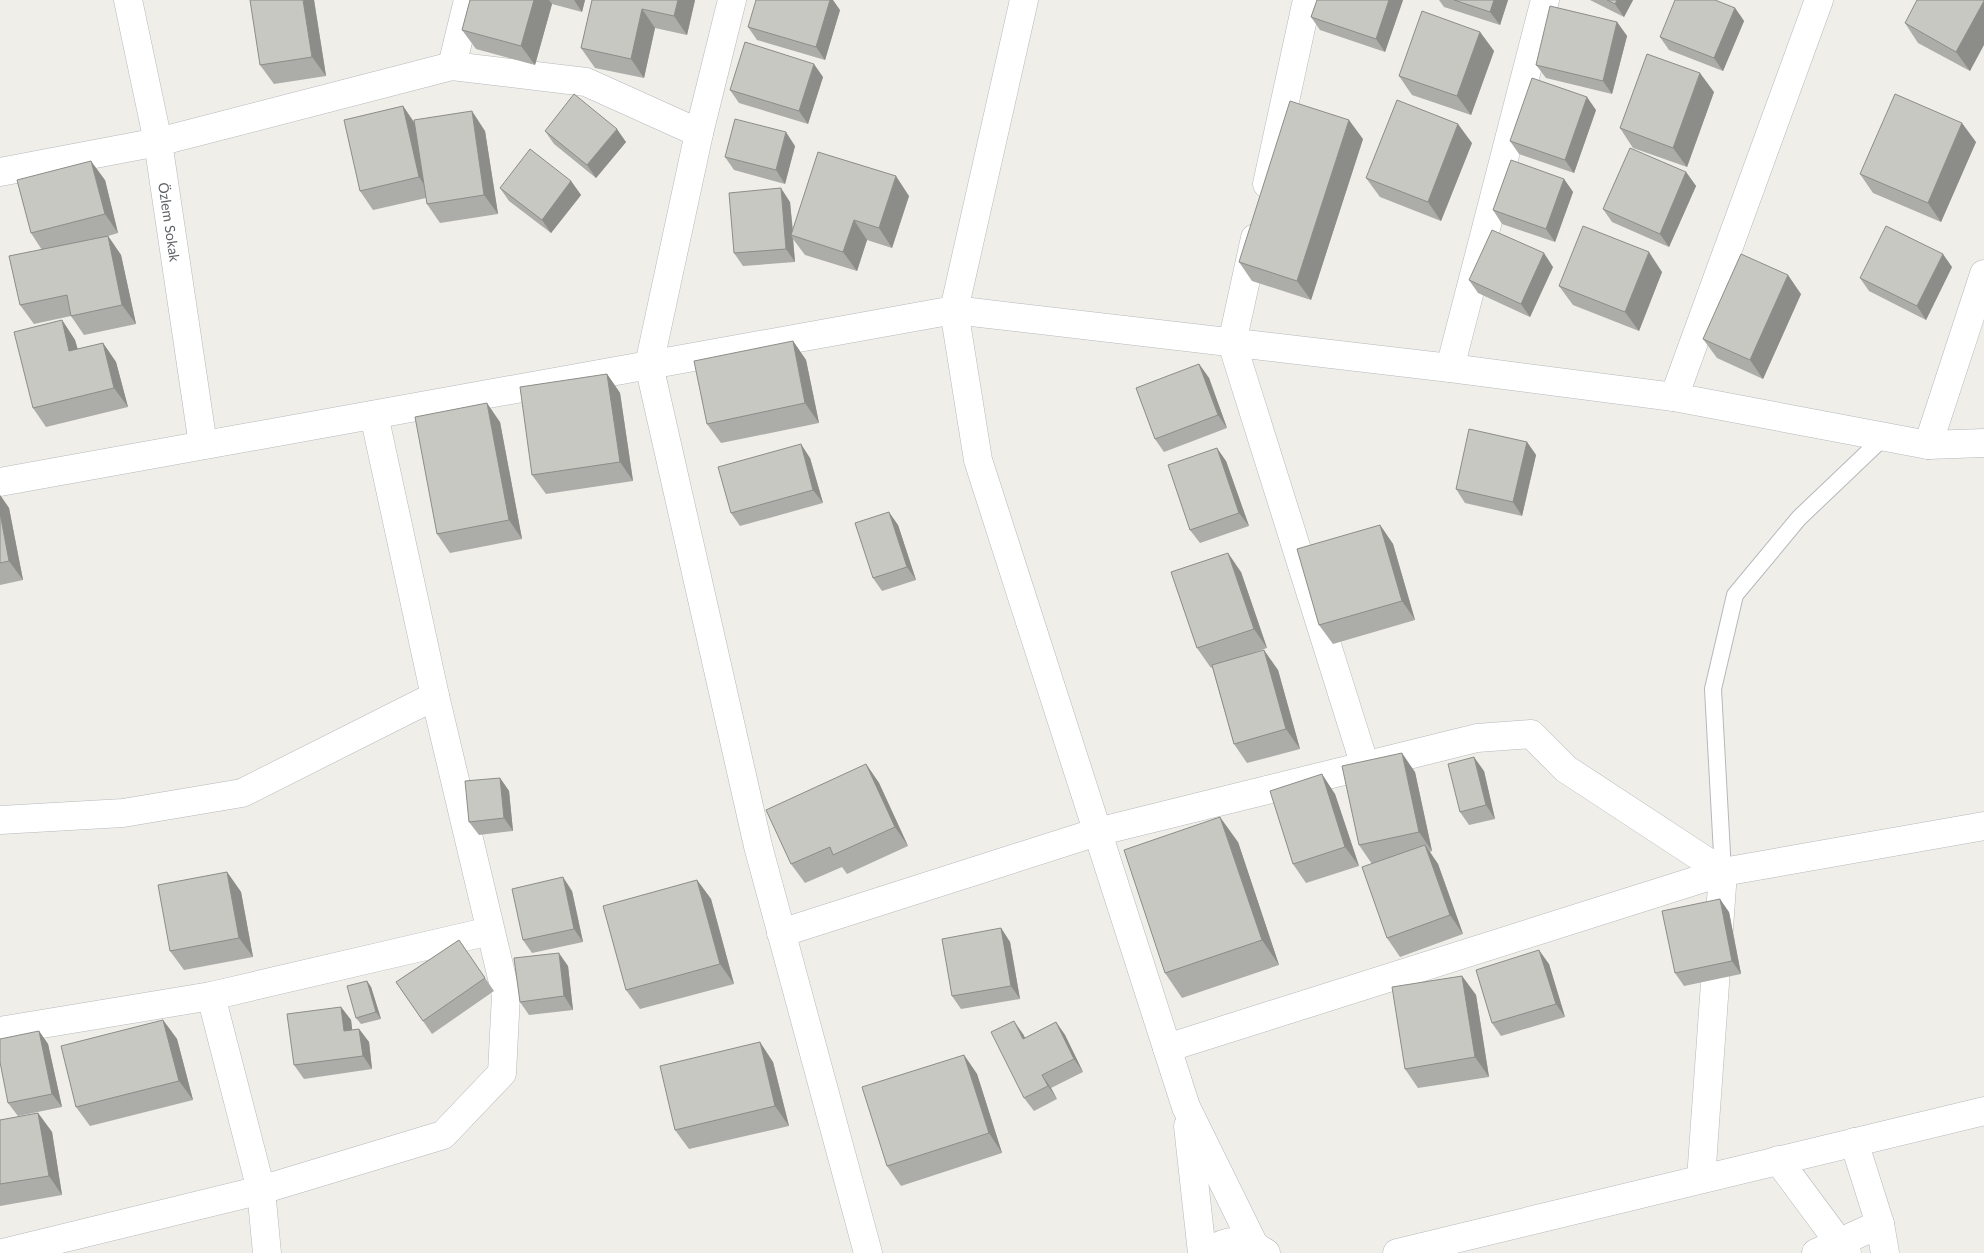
<svg xmlns="http://www.w3.org/2000/svg" width="1984" height="1253" font-family="Lato,sans-serif">
<rect width="100%" height="100%" fill="#f0eee9"/>
<g fill="none" stroke-linecap="round" stroke-linejoin="round">
<g stroke="#b5b8bb" stroke-width="18">
<path id="service" d="M1723 872 1713 689 1735 595 1799 518 1884 437"/>
</g>
<g stroke="#b5b8bb" stroke-width="29">
<g id="minor">
<path id="s1" d="M128 0 158 142 203 445"/>
<path d="M732 0 699 133 649 365 758 846 868 1253"/>
<path d="M452 66 468 0"/>
<path d="M0 172 158 142 452 66 586 82 699 133"/>
<path d="M1267 184 1307 0"/>
<path d="M1255 238 1232 343 1365 766"/>
<path d="M1450 368 1545 0"/>
<path d="M1674 397 1819 0"/>
<path d="M1928 445 1984 274"/>
<path d="M0 482 954 310 1450 368 1674 397 1928 445 1984 443"/>
<path d="M0 820 123 813 242 793 435 696"/>
<path d="M781 933 1097 832 1477 738 1531 734 1566 769 1723 872 1701 1179"/>
<path d="M211 996 261 1190 267 1253"/>
<path d="M0 1031 211 996 490 931"/>
<path d="M1167 1048 1723 872 1984 826"/>
<path d="M1854 1142 1880 1224 1885 1253"/>
<path d="M1778 1160 1847 1253"/>
<path d="M3 1253 261 1190 443 1135 502 1073 506 995 435 696 374 415"/>
<path d="M1816 1253 1880 1224"/>
</g>
</g>
<g stroke="#b5b8bb" stroke-width="29">
<g id="tertiary">
<path d="M1024 0 954 310 978 460 1186 1107 1254 1245"/>
<path d="M1188 1126 1202 1253"/>
<path d="M1206 1253C1228 1238 1244 1238 1266 1253"/>
<path d="M1397 1253 1984 1111"/>
</g>
</g>
<use href="#service" stroke="#fff" stroke-width="16"/>
<use href="#minor" stroke="#fff" stroke-width="28"/>
<use href="#tertiary" stroke="#fff" stroke-width="28"/>
</g>
<g fill="#acaca8">
<path d="M314 0 326 76 274 84 260 65Z"/>
<path d="M470 0H585L582 12 552 4 535 65 476 49 462 30Z"/>
<path d="M592 0H695L687 35 655 28 644 78 595 68 581 48Z"/>
<path d="M1317 0H1403L1385 52 1320 30 1311 17Z"/>
<path d="M1439 0H1508L1500 25 1444 7Z"/>
<path d="M1590 0H1633L1624 17Z"/>
<path d="M1984 0 1970 71 1918 43 1905 23Z"/>
<path d="M1735 8 1744 21 1723 71 1669 50 1660 37Z"/>
<path d="M840 10 825 60 757 40 748 27Z"/>
<path d="M1617 22 1627 36 1612 94 1546 78 1536 65Z"/>
<path d="M1480 32 1494 51 1471 115 1412 95 1399 76Z"/>
<path d="M823 77 808 124 739 103 730 90Z"/>
<path d="M1714 92 1687 167 1633 148 1620 128Z"/>
<path d="M403 106 415 123 485 131 498 214 440 223 427 204 426 198 373 210 360 191Z"/>
<path d="M1596 110 1574 173 1519 154 1510 141Z"/>
<path d="M545 131 626 142 596 178 554 144Z"/>
<path d="M1363 139 1311 300 1252 281 1239 262Z"/>
<path d="M1976 142 1941 222 1873 193 1860 174Z"/>
<path d="M1472 143 1441 221 1380 197 1366 178Z"/>
<path d="M795 146 785 184 734 170 725 157Z"/>
<path d="M1686 172 1696 186 1669 247 1612 222 1603 209Z"/>
<path d="M1564 179 1573 192 1555 242 1502 224 1493 210Z"/>
<path d="M105 180 118 233 108 236 121 255 136 324 84 335 71 316 34 324 20 305 42 250 31 233Z"/>
<path d="M571 181 581 195 551 233 509 201 500 188Z"/>
<path d="M909 196 892 248 867 240 857 271 805 255 793 239 795 262 743 266 734 253 790 202 793 230Z"/>
<path d="M1553 267 1530 317 1478 293 1469 280Z"/>
<path d="M1952 267 1926 320 1869 291 1860 278Z"/>
<path d="M1662 272 1639 331 1573 305 1559 286Z"/>
<path d="M1801 294 1763 379 1717 358 1703 339Z"/>
<path d="M62 320 75 340 78 349 103 343 116 362 128 407 46 427 33 408Z"/>
<path d="M793 341 806 360 819 423 721 443 707 424Z"/>
<path d="M1199 364 1209 378 1227 428 1164 452 1155 439Z"/>
<path d="M607 374 620 393 633 481 546 494 532 475Z"/>
<path d="M500 422 522 539 450 553 437 534Z"/>
<path d="M1527 442 1536 455 1522 516 1465 503 1456 489Z"/>
<path d="M810 458 823 503 740 526 731 513Z"/>
<path d="M1226 461 1249 526 1200 543 1190 530Z"/>
<path d="M0 495 9 508 23 580 0 585Z"/>
<path d="M898 525 916 580 882 591 873 578Z"/>
<path d="M1380 525 1393 544 1415 620 1333 644 1319 625Z"/>
<path d="M1241 572 1267 648 1247 655 1278 670 1300 749 1247 763 1234 744 1212 667 1211 668 1197 648Z"/>
<path d="M866 764 879 783 908 846 847 874 842 867 805 883 791 864Z"/>
<path d="M1484 771 1495 819 1469 825 1460 812Z"/>
<path d="M1415 772 1432 851 1430 852 1438 864 1463 934 1400 957 1387 938 1372 864 1359 845Z"/>
<path d="M500 778 509 791 513 831 479 835 469 822Z"/>
<path d="M1335 794 1359 866 1306 883 1293 864Z"/>
<path d="M1238 842 1279 965 1182 998 1165 973Z"/>
<path d="M227 872 241 892 253 957 184 970 170 951Z"/>
<path d="M697 880 711 899 734 984 640 1009 626 990Z"/>
<path d="M572 891 583 942 532 953 523 940Z"/>
<path d="M1729 912 1741 974 1684 986 1675 973Z"/>
<path d="M1001 928 1010 942 1020 999 961 1009 952 996Z"/>
<path d="M459 940 494 991 432 1034 396 982Z"/>
<path d="M1549 964 1565 1017 1501 1036 1492 1023Z"/>
<path d="M568 966 573 1010 529 1015 520 1002Z"/>
<path d="M1462 976 1476 995 1489 1077 1418 1088 1405 1069Z"/>
<path d="M367 981 371 987 381 1019 361 1024 356 1018Z"/>
<path d="M341 1007 351 1020 352 1030 359 1029 369 1042 372 1069 304 1079 294 1065Z"/>
<path d="M163 1020 177 1039 193 1100 90 1126 76 1107Z"/>
<path d="M1056 1022 1065 1035 1083 1072 1051 1088 1057 1099 1034 1111 1024 1098 1023 1034 1025 1038Z"/>
<path d="M39 1031 48 1044 62 1107 18 1116 8 1103Z"/>
<path d="M964 1055 977 1074 1002 1153 901 1186 887 1166Z"/>
<path d="M773 1062 789 1126 689 1149 675 1130Z"/>
<path d="M38 1113 52 1132 62 1195 0 1206V1120Z"/>
</g>
<g fill="#8c8c88">
<path d="M303 0H314L326 76 312 57Z"/>
<path d="M534 0H549L552 4 535 65 521 46Z"/>
<path d="M574 0H585L582 12Z"/>
<path d="M678 0H695L687 35 674 16Z"/>
<path d="M830 0H833L840 10 825 60 816 47Z"/>
<path d="M1389 0H1403L1385 52 1376 39Z"/>
<path d="M1494 0H1508L1500 25 1490 12Z"/>
<path d="M1617 0H1633L1624 17 1615 4Z"/>
<path d="M1984 1V45L1970 71 1956 52Z"/>
<path d="M1735 8 1744 21 1723 71 1714 58Z"/>
<path d="M642 9 655 28 644 78 631 59Z"/>
<path d="M1617 22 1627 36 1612 94 1603 81Z"/>
<path d="M1480 32 1494 51 1471 115 1457 96Z"/>
<path d="M814 64 823 77 808 124 799 111Z"/>
<path d="M1700 73 1714 92 1687 167 1673 148Z"/>
<path d="M1587 97 1596 110 1574 173 1565 160Z"/>
<path d="M403 106 416 126 432 197 419 177Z"/>
<path d="M472 111 485 131 498 214 484 195Z"/>
<path d="M1349 120 1363 139 1311 300 1297 281Z"/>
<path d="M1962 123 1976 142 1941 222 1928 203Z"/>
<path d="M1458 124 1472 143 1441 221 1428 202Z"/>
<path d="M617 129 626 142 596 178 587 165Z"/>
<path d="M786 132 795 146 785 184 776 170Z"/>
<path d="M91 161 105 180 118 233 105 214Z"/>
<path d="M1686 172 1696 186 1669 247 1660 234Z"/>
<path d="M896 176 909 196 892 248 879 228Z"/>
<path d="M1564 179 1573 192 1555 242 1546 229Z"/>
<path d="M571 181 581 195 551 233 542 220Z"/>
<path d="M781 188 790 202 793 236 791 235 793 239 795 262 786 249Z"/>
<path d="M854 220 867 240 857 271 843 252Z"/>
<path d="M108 236 121 255 136 324 122 305Z"/>
<path d="M1649 252 1662 272 1639 331 1625 312Z"/>
<path d="M1544 253 1553 267 1530 317 1521 304Z"/>
<path d="M1943 254 1952 267 1926 320 1917 306Z"/>
<path d="M1788 275 1801 294 1763 379 1750 360Z"/>
<path d="M62 320 75 340 83 371 69 351Z"/>
<path d="M793 341 806 360 819 423 805 403Z"/>
<path d="M103 343 116 362 128 407 114 388Z"/>
<path d="M1199 364 1209 378 1227 428 1218 415Z"/>
<path d="M607 374 620 393 633 481 620 462Z"/>
<path d="M487 403 500 422 522 539 509 520Z"/>
<path d="M1527 442 1536 455 1522 516 1513 502Z"/>
<path d="M801 444 810 458 823 503 813 490Z"/>
<path d="M1217 448 1226 461 1249 526 1239 513Z"/>
<path d="M0 495 9 508 23 580 9 561 0 513Z"/>
<path d="M889 512 898 525 916 580 907 567Z"/>
<path d="M1380 525 1393 544 1415 620 1402 601Z"/>
<path d="M1228 553 1241 572 1267 648 1254 629Z"/>
<path d="M1264 650 1278 670 1300 749 1286 729Z"/>
<path d="M1402 753 1415 772 1432 851 1419 832Z"/>
<path d="M1474 757 1484 771 1495 819 1486 805Z"/>
<path d="M866 764 879 783 908 846 895 827Z"/>
<path d="M1322 774 1335 794 1359 866 1345 847Z"/>
<path d="M500 778 509 791 513 831 504 818Z"/>
<path d="M1220 817 1238 842 1279 965 1262 940Z"/>
<path d="M1425 845 1438 864 1463 934 1450 915Z"/>
<path d="M227 872 241 892 253 957 239 938Z"/>
<path d="M563 877 572 891 583 942 574 929Z"/>
<path d="M697 880 711 899 734 984 720 964Z"/>
<path d="M1720 899 1729 912 1741 974 1732 961Z"/>
<path d="M1001 928 1010 942 1020 999 1011 986Z"/>
<path d="M1539 950 1549 964 1565 1017 1556 1004Z"/>
<path d="M559 953 568 966 573 1010 564 996Z"/>
<path d="M1462 976 1476 995 1489 1077 1475 1057Z"/>
<path d="M367 981 371 987 381 1019 376 1012Z"/>
<path d="M341 1007 351 1020 354 1044 344 1031Z"/>
<path d="M163 1020 177 1039 193 1100 179 1081Z"/>
<path d="M1014 1021 1023 1034 1032 1052 1023 1039Z"/>
<path d="M1056 1022 1065 1035 1083 1072 1074 1059Z"/>
<path d="M359 1029 369 1042 372 1069 363 1056Z"/>
<path d="M39 1031 48 1044 62 1107 52 1094Z"/>
<path d="M760 1042 773 1062 789 1126 775 1106Z"/>
<path d="M964 1055 977 1074 1002 1153 989 1133Z"/>
<path d="M1042 1075 1051 1088 1057 1099 1048 1086Z"/>
<path d="M38 1113 52 1132 62 1195 49 1176Z"/>
</g>
<g fill="#c8c8c3" stroke="#8c8c88">
<path d="M250 0H303L312 57 260 65Z"/>
<path d="M470 0H534L521 46 462 30Z"/>
<path d="M592 0H678L674 16 642 9 631 59 581 48Z"/>
<path d="M756 0H830L816 47 748 27Z"/>
<path d="M1317 0H1389L1376 39 1311 17Z"/>
<path d="M1454 0H1494L1490 12Z"/>
<path d="M1607 0H1617L1615 4Z"/>
<path d="M1675 0H1715L1735 8 1714 58 1660 37Z"/>
<path d="M1917 0H1984V1L1956 52 1905 23Z"/>
<path d="M1550 6 1617 22 1603 81 1536 65Z"/>
<path d="M1422 11 1480 32 1457 96 1399 76Z"/>
<path d="M745 42 814 64 799 111 730 90Z"/>
<path d="M1647 54 1700 73 1673 148 1620 128Z"/>
<path d="M1532 78 1587 97 1565 160 1510 141Z"/>
<path d="M574 94 617 129 587 165 545 131Z"/>
<path d="M1895 94 1962 123 1928 203 1860 174Z"/>
<path d="M1397 100 1458 124 1428 202 1366 178Z"/>
<path d="M1290 101 1349 120 1297 281 1239 262Z"/>
<path d="M403 106 419 177 360 191 344 120Z"/>
<path d="M472 111 484 195 427 204 414 120Z"/>
<path d="M735 119 786 132 776 170 725 157Z"/>
<path d="M1630 148 1686 172 1660 234 1603 209Z"/>
<path d="M530 149 571 181 542 220 500 188Z"/>
<path d="M818 152 896 176 879 228 854 220 843 252 791 235Z"/>
<path d="M1511 160 1564 179 1546 229 1493 210Z"/>
<path d="M91 161 105 214 31 233 17 180Z"/>
<path d="M781 188 786 249 734 253 729 193Z"/>
<path d="M1583 226 1649 252 1625 312 1559 286Z"/>
<path d="M1886 226 1943 254 1917 306 1860 278Z"/>
<path d="M1492 230 1544 253 1521 304 1469 280Z"/>
<path d="M108 236 122 305 71 316 67 295 20 305 9 256Z"/>
<path d="M1741 254 1788 275 1750 360 1703 339Z"/>
<path d="M62 320 69 351 103 343 114 388 33 408 14 332Z"/>
<path d="M793 341 805 403 707 424 694 361Z"/>
<path d="M1199 364 1218 415 1155 439 1136 388Z"/>
<path d="M607 374 620 462 532 475 520 387Z"/>
<path d="M487 403 509 520 437 534 415 417Z"/>
<path d="M1469 429 1527 442 1513 502 1456 489Z"/>
<path d="M801 444 813 490 731 513 718 467Z"/>
<path d="M1217 448 1239 513 1190 530 1168 465Z"/>
<path d="M889 512 907 567 873 578 855 523Z"/>
<path d="M0 513 9 561 0 563Z"/>
<path d="M1380 525 1402 601 1319 625 1297 549Z"/>
<path d="M1228 553 1254 629 1197 648 1171 572Z"/>
<path d="M1264 650 1286 729 1234 744 1212 665Z"/>
<path d="M1402 753 1419 832 1359 845 1342 766Z"/>
<path d="M1474 757 1486 805 1460 812 1448 764Z"/>
<path d="M866 764 895 827 833 855 830 847 791 864 766 810Z"/>
<path d="M1322 774 1345 847 1293 864 1270 791Z"/>
<path d="M500 778 504 818 469 822 465 781Z"/>
<path d="M1220 817 1262 940 1165 973 1124 850Z"/>
<path d="M1425 845 1450 915 1387 938 1362 867Z"/>
<path d="M227 872 239 938 170 951 158 885Z"/>
<path d="M563 877 574 929 523 940 512 889Z"/>
<path d="M697 880 720 964 626 990 603 906Z"/>
<path d="M1720 899 1732 961 1675 973 1662 911Z"/>
<path d="M1001 928 1011 986 952 996 942 939Z"/>
<path d="M459 940 485 978 423 1021 396 982Z"/>
<path d="M1539 950 1556 1004 1492 1023 1476 970Z"/>
<path d="M559 953 564 996 520 1002 514 958Z"/>
<path d="M1462 976 1475 1057 1405 1069 1392 987Z"/>
<path d="M367 981 376 1012 356 1018 347 986Z"/>
<path d="M341 1007 344 1031 359 1029 363 1056 294 1065 287 1014Z"/>
<path d="M163 1020 179 1081 76 1107 61 1046Z"/>
<path d="M1014 1021 1023 1039 1056 1022 1074 1059 1042 1075 1048 1086 1024 1098 991 1032Z"/>
<path d="M39 1031 52 1094 8 1103 0 1062V1039Z"/>
<path d="M760 1042 775 1106 675 1130 660 1066Z"/>
<path d="M964 1055 989 1133 887 1166 862 1087Z"/>
<path d="M38 1113 49 1176 0 1184V1120Z"/>
</g>
<g text-anchor="middle" dominant-baseline="central" stroke-width="4" stroke-linejoin="round" paint-order="stroke">
<g font-size="14" fill="#606367" stroke="#fff">
<text stroke="none"><textPath href="#s1" startOffset="226">Özlem Sokak</textPath></text>
</g>
</g>
</svg>
